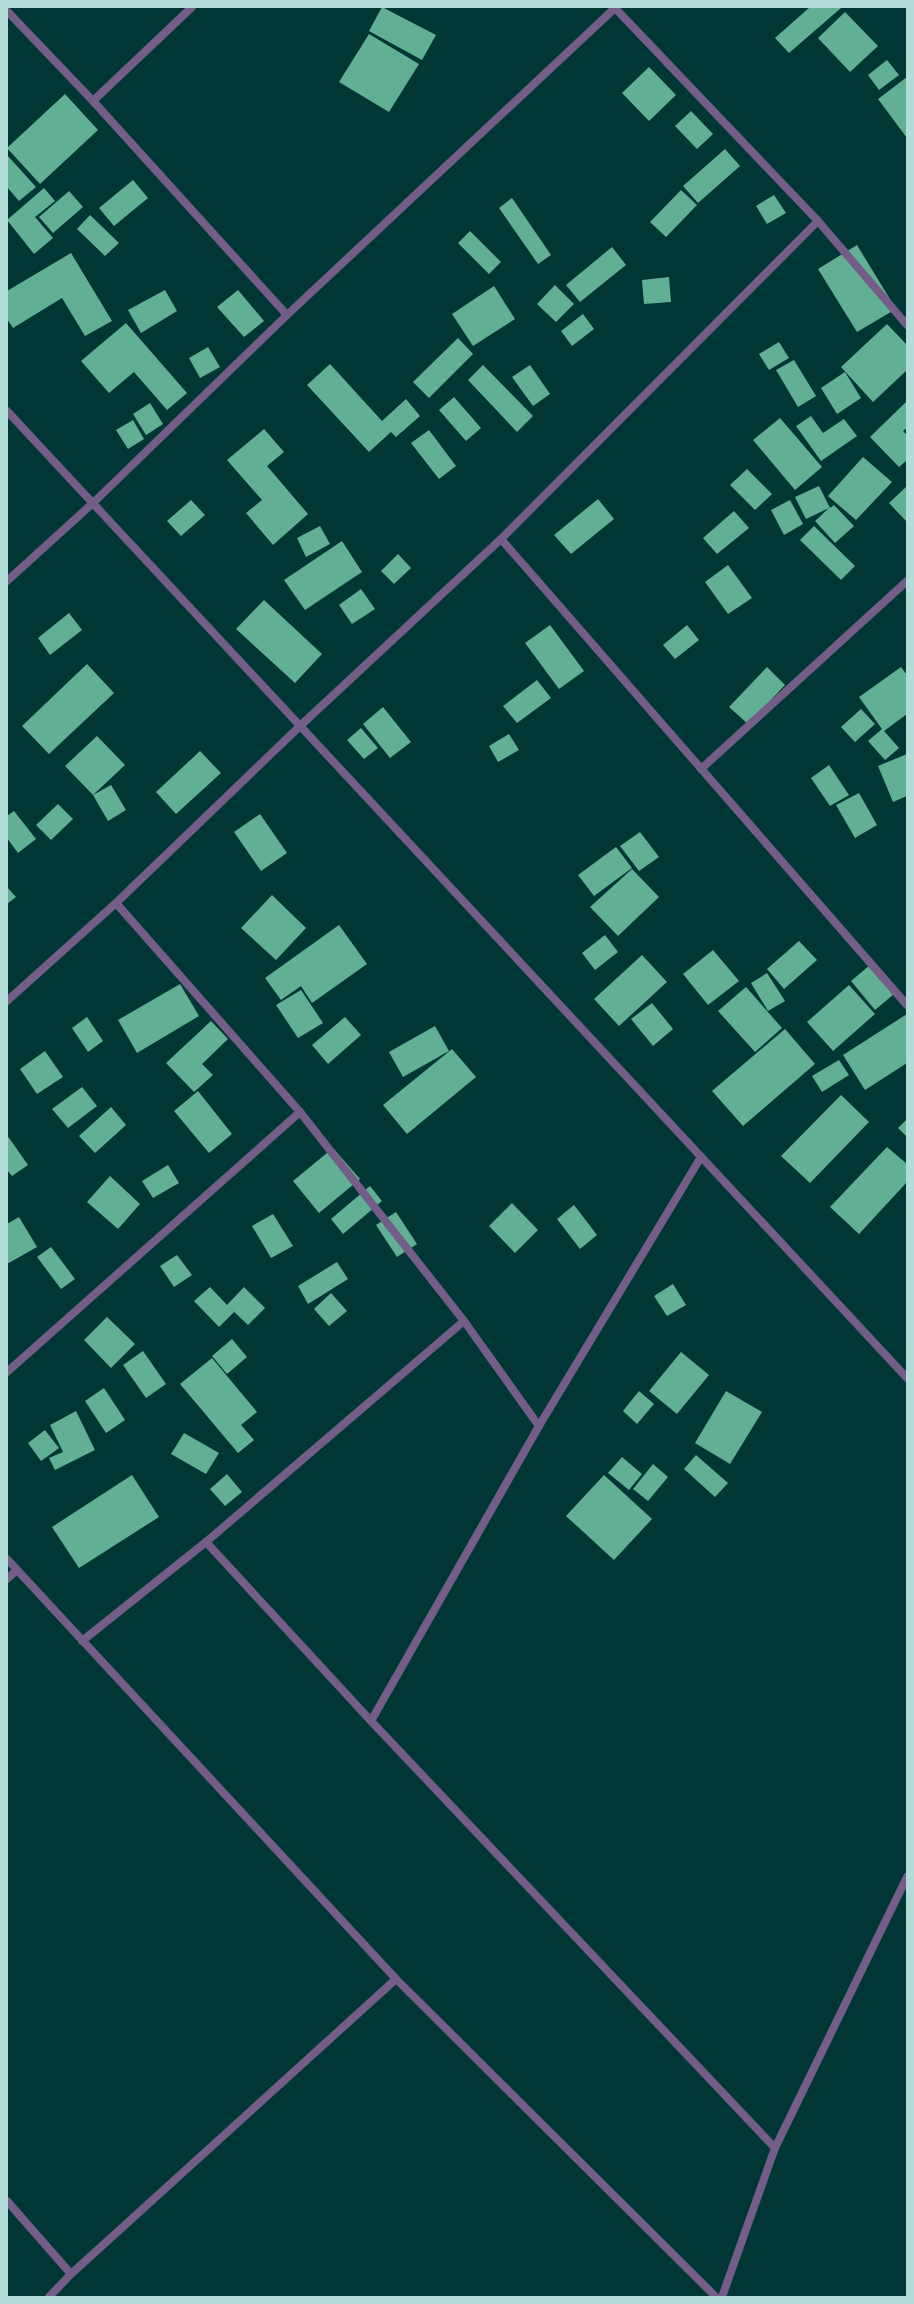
<svg xmlns="http://www.w3.org/2000/svg" width="914" height="2304" font-family="'Golos Text',sans-serif">
<rect width="100%" height="100%" fill="#003734"/>
<g fill="#61b095">
<path d="M382 7 436 35 422 60 369 31Z"/>
<path d="M810 7 841 8 789 53 775 38Z"/>
<path d="M845 12 878 46 850 72 818 38Z"/>
<path d="M369 34 419 64 389 112 339 82Z"/>
<path d="M887 60 899 75 879 90 868 75Z"/>
<path d="M649 67 676 95 649 121 622 93Z"/>
<path d="M907 77V138L878 99Z"/>
<path d="M65 94 98 130 40 184 7 148Z"/>
<path d="M691 111 713 134 697 149 675 126Z"/>
<path d="M725 149 740 166 698 203 683 186Z"/>
<path d="M7 155 36 187 19 201 7 187Z"/>
<path d="M133 180 148 198 114 226 99 208Z"/>
<path d="M44 188 55 201 35 217 53 238 34 254 7 220Z"/>
<path d="M681 190 697 205 666 237 650 222Z"/>
<path d="M69 191 83 207 53 233 39 217Z"/>
<path d="M774 195 786 213 767 224 756 206Z"/>
<path d="M512 198 551 255 538 264 499 208Z"/>
<path d="M90 215 119 243 105 256 77 229Z"/>
<path d="M470 231 501 262 489 274 458 243Z"/>
<path d="M857 245 896 309 857 332 818 269Z"/>
<path d="M612 247 626 265 580 302 566 285Z"/>
<path d="M71 253 112 321 85 336 62 298 13 328 7 319V291Z"/>
<path d="M669 277 671 302 644 304 642 280Z"/>
<path d="M555 285 574 304 556 322 537 304Z"/>
<path d="M494 286 515 319 473 346 452 314Z"/>
<path d="M165 290 177 311 141 333 128 310Z"/>
<path d="M238 290 264 321 244 337 217 307Z"/>
<path d="M583 314 594 329 572 346 561 331Z"/>
<path d="M126 323 187 393 167 410 134 372 109 393 81 361Z"/>
<path d="M887 324 907 345V370L873 402 841 367Z"/>
<path d="M458 338 473 354 429 398 413 382Z"/>
<path d="M779 342 789 358 769 370 759 354Z"/>
<path d="M208 347 220 367 200 378 189 358Z"/>
<path d="M794 360 816 396 798 407 776 370Z"/>
<path d="M330 364 382 421 406 399 420 416 396 437 391 432 369 452 307 385Z"/>
<path d="M483 365 533 416 517 432 468 380Z"/>
<path d="M530 365 550 394 533 406 512 377Z"/>
<path d="M845 372 861 398 837 414 821 388Z"/>
<path d="M454 397 481 428 466 441 439 410Z"/>
<path d="M907 401V428L903 431 907 435V460L899 467 870 437Z"/>
<path d="M150 403 163 424 146 435 133 414Z"/>
<path d="M811 416 823 433 844 419 857 436 821 461 796 426Z"/>
<path d="M780 418 822 467 795 490 753 440Z"/>
<path d="M133 420 144 439 128 449 116 430Z"/>
<path d="M264 429 284 452 267 466 308 514 273 545 246 513 262 500 227 460Z"/>
<path d="M429 430 456 466 439 479 411 443Z"/>
<path d="M863 457 892 482 856 520 828 496Z"/>
<path d="M747 469 772 494 755 510 730 485Z"/>
<path d="M819 486 830 508 834 505 854 526 835 543 815 521 829 508 806 519 795 497Z"/>
<path d="M906 487 907 488V522L889 503Z"/>
<path d="M598 499 614 519 571 554 554 535Z"/>
<path d="M191 500 205 515 181 536 167 521Z"/>
<path d="M790 500 803 524 784 535 771 510Z"/>
<path d="M734 511 749 528 717 554 703 538Z"/>
<path d="M320 526 330 544 306 557 297 538Z"/>
<path d="M814 526 855 566 841 580 800 540Z"/>
<path d="M342 541 362 572 305 610 284 580Z"/>
<path d="M398 554 411 568 394 584 381 571Z"/>
<path d="M728 565 752 598 728 614 705 582Z"/>
<path d="M361 589 375 609 352 624 339 605Z"/>
<path d="M264 600 322 654 295 683 236 629Z"/>
<path d="M69 613 82 630 50 655 38 638Z"/>
<path d="M550 625 584 671 559 689 525 643Z"/>
<path d="M687 625 699 640 675 659 663 645Z"/>
<path d="M87 664 114 693 49 754 22 726Z"/>
<path d="M767 667 785 685 748 724 729 707Z"/>
<path d="M901 667 907 675V714L884 731 899 748 885 760 868 741 882 729 859 697Z"/>
<path d="M537 680 551 698 517 723 503 706Z"/>
<path d="M383 707 411 742 390 758 363 724Z"/>
<path d="M861 709 875 724 855 742 841 727Z"/>
<path d="M361 728 378 748 364 759 347 740Z"/>
<path d="M509 734 519 750 498 762 489 746Z"/>
<path d="M97 736 125 765 93 795 111 785 126 810 108 821 93 795 65 766Z"/>
<path d="M200 751 221 773 176 814 156 792Z"/>
<path d="M907 754V796L893 802 878 766Z"/>
<path d="M829 765 849 795 830 806 811 778Z"/>
<path d="M859 793 877 825 855 838 836 805Z"/>
<path d="M58 804 73 819 51 840 36 825Z"/>
<path d="M14 811 36 839 18 853 7 838V816Z"/>
<path d="M260 814 287 853 261 871 234 832Z"/>
<path d="M640 832 659 857 639 871 620 846Z"/>
<path d="M616 847 632 868 594 896 578 875Z"/>
<path d="M632 869 659 897 618 936 590 907Z"/>
<path d="M7 887 16 897 7 904Z"/>
<path d="M272 895 306 928 276 960 241 928Z"/>
<path d="M339 925 367 964 312 1003 301 986 281 1000 265 978Z"/>
<path d="M605 935 618 952 595 970 582 953Z"/>
<path d="M799 941 817 960 784 989 767 969Z"/>
<path d="M713 950 739 981 708 1005 683 974Z"/>
<path d="M642 955 667 982 619 1026 594 999Z"/>
<path d="M870 965 894 994 875 1010 851 981Z"/>
<path d="M767 973 785 1001 768 1011 751 983Z"/>
<path d="M180 984 199 1016 137 1053 118 1020Z"/>
<path d="M849 985 875 1014 833 1051 807 1022Z"/>
<path d="M746 987 782 1028 755 1052 718 1011Z"/>
<path d="M301 990 323 1023 298 1038 276 1005Z"/>
<path d="M652 1003 673 1029 653 1046 631 1019Z"/>
<path d="M907 1014V1063L865 1090 843 1055Z"/>
<path d="M87 1017 103 1041 88 1052 72 1028Z"/>
<path d="M345 1017 361 1035 328 1064 312 1045Z"/>
<path d="M211 1021 228 1039 202 1064 213 1075 194 1092 166 1063Z"/>
<path d="M435 1026 449 1051 403 1077 389 1052Z"/>
<path d="M785 1029 815 1064 743 1126 712 1091Z"/>
<path d="M452 1049 476 1077 407 1134 383 1105Z"/>
<path d="M45 1051 63 1077 37 1094 20 1069Z"/>
<path d="M839 1060 849 1075 822 1092 812 1076Z"/>
<path d="M82 1087 97 1106 68 1128 52 1109Z"/>
<path d="M198 1091 232 1134 209 1153 174 1111Z"/>
<path d="M841 1095 869 1122 810 1183 781 1156Z"/>
<path d="M111 1107 126 1125 95 1153 79 1136Z"/>
<path d="M907 1119V1137L898 1128Z"/>
<path d="M7 1135 28 1165 12 1176 7 1170Z"/>
<path d="M887 1147 907 1164V1182L859 1234 830 1207Z"/>
<path d="M333 1148 360 1179 319 1213 293 1181Z"/>
<path d="M168 1165 179 1183 153 1198 142 1181Z"/>
<path d="M110 1176 140 1204 118 1229 87 1202Z"/>
<path d="M370 1186 382 1201 343 1234 331 1219Z"/>
<path d="M512 1203 538 1230 515 1253 489 1226Z"/>
<path d="M574 1205 597 1235 580 1249 557 1219Z"/>
<path d="M396 1212 417 1244 397 1257 376 1225Z"/>
<path d="M273 1214 293 1246 271 1258 252 1226Z"/>
<path d="M19 1217 37 1247 7 1264V1224Z"/>
<path d="M51 1247 75 1279 61 1289 37 1257Z"/>
<path d="M177 1255 192 1275 174 1287 160 1266Z"/>
<path d="M337 1262 348 1279 308 1304 298 1286Z"/>
<path d="M673 1284 686 1305 667 1316 654 1296Z"/>
<path d="M210 1287 227 1305 244 1287 265 1308 248 1325 230 1308 234 1312 219 1327 194 1301Z"/>
<path d="M331 1293 347 1311 329 1326 314 1309Z"/>
<path d="M107 1317 135 1344 111 1368 84 1340Z"/>
<path d="M232 1339 247 1357 227 1374 212 1356Z"/>
<path d="M143 1351 166 1384 146 1398 123 1365Z"/>
<path d="M681 1352 709 1375 677 1414 649 1391Z"/>
<path d="M212 1358 257 1412 241 1425 254 1440 238 1453 180 1384Z"/>
<path d="M104 1388 125 1420 106 1433 85 1401Z"/>
<path d="M639 1391 654 1404 637 1424 623 1411Z"/>
<path d="M726 1391 762 1412 730 1464 695 1443Z"/>
<path d="M76 1411 95 1450 55 1470 49 1458 63 1452 50 1425Z"/>
<path d="M45 1430 59 1448 41 1461 28 1443Z"/>
<path d="M184 1433 219 1453 206 1474 171 1454Z"/>
<path d="M696 1455 728 1483 715 1497 684 1469Z"/>
<path d="M622 1457 642 1474 629 1490 608 1473Z"/>
<path d="M653 1464 668 1477 648 1501 633 1489Z"/>
<path d="M227 1474 242 1492 225 1506 210 1489Z"/>
<path d="M132 1475 159 1517 79 1568 52 1527Z"/>
<path d="M604 1475 652 1519 614 1560 566 1516Z"/>
</g>
<g fill="none" stroke-linecap="round" stroke-linejoin="round">
<g stroke="#745d87" stroke-width="8">
<path d="M614 7 818 221 907 325"/>
<path d="M7 11 93 101 287 315"/>
<path d="M93 101 192 7"/>
<path d="M7 411 907 1378"/>
<path d="M501 539 907 1005"/>
<path d="M7 581 93 503 287 315 615 8"/>
<path d="M701 769 907 581"/>
<path d="M116 903 300 1112 464 1321 539 1426"/>
<path d="M7 1001 116 903 300 726 501 539 818 221"/>
<path d="M7 1372 300 1112"/>
<path d="M206 1542 371 1721 775 2148"/>
<path d="M7 1559 396 1979 716 2297"/>
<path d="M7 1579 17 1570"/>
<path d="M82 1641 206 1542 464 1321"/>
<path d="M371 1721 539 1426 701 1157"/>
<path d="M7 2201 71 2274"/>
<path d="M49 2297 71 2274 396 1979"/>
<path d="M722 2297 775 2148 907 1877"/>
</g>
</g>
<rect width="914" height="2304" fill="none" stroke="#b2dcd8" stroke-width="16"/>
</svg>
